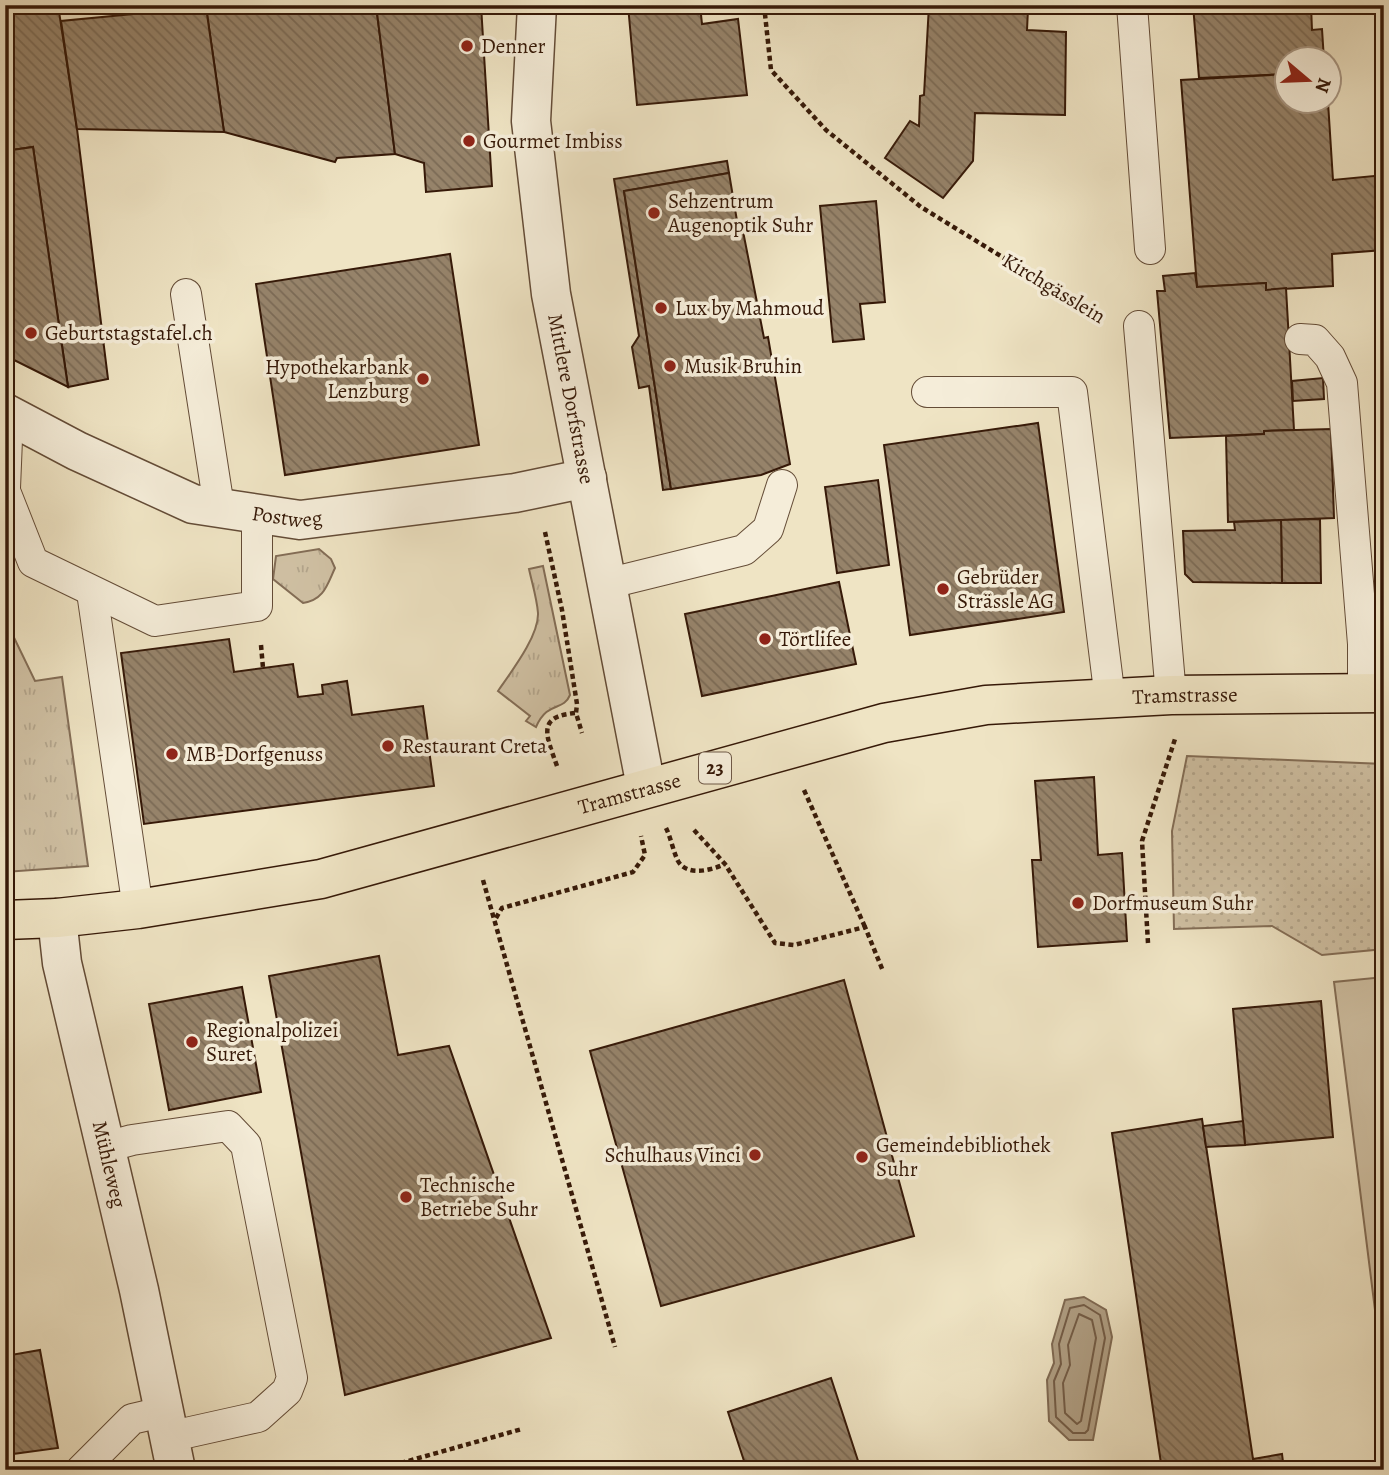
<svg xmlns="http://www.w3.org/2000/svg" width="1389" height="1475" font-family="Alegreya,serif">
<defs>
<pattern id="grass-tufts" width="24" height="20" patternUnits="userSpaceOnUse" patternTransform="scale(1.75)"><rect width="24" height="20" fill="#d0c1a4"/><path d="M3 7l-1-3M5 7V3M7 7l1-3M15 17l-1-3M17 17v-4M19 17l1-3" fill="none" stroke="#b3a58c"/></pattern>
<pattern id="park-dots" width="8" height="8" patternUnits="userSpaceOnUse" patternTransform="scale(1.75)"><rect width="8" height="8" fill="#d0c1a4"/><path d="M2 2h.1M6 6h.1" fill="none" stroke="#b3a58c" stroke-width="1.8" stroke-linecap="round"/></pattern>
<pattern id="building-back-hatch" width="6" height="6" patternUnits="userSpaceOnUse" patternTransform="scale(1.75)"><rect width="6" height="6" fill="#96836a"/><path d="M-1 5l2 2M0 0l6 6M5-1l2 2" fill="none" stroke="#7b6a55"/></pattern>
</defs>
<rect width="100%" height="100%" fill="#efe4c4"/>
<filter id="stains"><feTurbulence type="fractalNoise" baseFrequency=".00286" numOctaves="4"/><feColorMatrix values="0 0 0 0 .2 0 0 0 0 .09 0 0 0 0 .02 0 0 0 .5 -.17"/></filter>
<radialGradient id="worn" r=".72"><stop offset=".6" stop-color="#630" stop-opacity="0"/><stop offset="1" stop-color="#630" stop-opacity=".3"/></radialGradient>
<g fill="url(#grass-tufts)" stroke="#836d56" stroke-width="2">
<path d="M319 549 331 559 335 568C327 585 324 600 303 603L273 579 276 556Z"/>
<path d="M543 566 570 695C563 712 548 700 536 727L526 721 530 716 498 691C511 672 539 636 538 613 537 599 532 583 529 569Z"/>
<path d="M5 619 35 681 62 677 88 866 5 872Z"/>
</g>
<path fill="url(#park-dots)" stroke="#836d56" stroke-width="2" d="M1187 756 1384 764V949L1322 955 1272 926 1174 929 1172 831Z"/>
<path fill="#d0c1a4" stroke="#836d56" stroke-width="2" d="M1384 977V1382L1334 982Z"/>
<path fill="#b09f84" stroke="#7f6952" stroke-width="2" d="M1084 1297 1106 1310 1112 1337 1093 1440H1069L1049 1421 1047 1380 1054 1363 1052 1344 1065 1300Z"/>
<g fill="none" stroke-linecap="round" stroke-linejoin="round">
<g stroke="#735c46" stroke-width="2">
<path d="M1084 1305 1100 1315 1105 1338 1088 1430 1085 1433H1073L1056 1417 1054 1381 1061 1364 1059 1344 1070 1308Z"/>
<path d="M1079 1314 1092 1320 1096 1338 1081 1421 1077 1424 1065 1413 1063 1383 1070 1365 1068 1345Z"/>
</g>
</g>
<g fill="url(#building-back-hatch)" stroke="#361908" stroke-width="2">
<path d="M5 5H58L77 129 108 379 68 387 33 147 5 151Z"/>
<path d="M222 5H376L395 154 337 158 335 162 224 132 206 7Z"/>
<path d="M376 5H481L492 186 426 192 424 163 395 154Z"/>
<path d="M628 5H700L702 24 738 19 747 95 637 105Z"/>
<path d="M929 5H1070V9H1028L1027 30 1066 32 1065 115 975 113 973 161 943 198 885 158 910 121 919 126 920 96 924 95Z"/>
<path d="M1193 5H1311L1312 30 1322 29 1324 60H1288V74L1199 78Z"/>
<path d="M206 7 224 132 77 129 61 21Z"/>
<path d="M1288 74V102H1328L1333 180 1384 175V250L1332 254 1333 286 1266 290V283L1197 287 1181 80Z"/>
<path d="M33 147 68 387 6 356 5 353V151Z"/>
<path d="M727 161 729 173 624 191 671 489 663 490 649 386 639 388 632 347 639 336 614 179Z"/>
<path d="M729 173 737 221H741L764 338 768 337 790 464 761 475 671 489 624 191Z"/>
<path d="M876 201 885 302 860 304 864 339 833 342 820 206Z"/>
<path d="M450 254 479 445 285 475 256 284Z"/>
<path d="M1195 273 1197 287 1266 283V290L1286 288 1294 430 1264 431V434L1170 438 1157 291H1165L1163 276Z"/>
<path d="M1323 378 1324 399 1293 401 1292 381Z"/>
<path d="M1038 423 1064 612 910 635 884 445Z"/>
<path d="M1331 429 1334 518 1228 522 1226 436 1264 434V431Z"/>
<path d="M878 480 889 565 837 573 825 487Z"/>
<path d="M1320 519 1321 583H1282L1281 520Z"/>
<path d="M1281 520 1282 583 1193 582 1185 574 1183 531 1235 530 1234 522Z"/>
<path d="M839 582 856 664 702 696 685 614Z"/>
<path d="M229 639 234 672 293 664 298 697 323 694 322 685 347 681 352 715 423 706 434 786 144 824 121 653Z"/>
<path d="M1094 777 1098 855 1122 853 1127 941 1038 947 1032 860H1041L1035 781Z"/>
<path d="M379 956 398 1055 449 1046 551 1338 345 1395 269 976Z"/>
<path d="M844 980 914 1236 661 1306 590 1051Z"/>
<path d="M242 987 261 1092 169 1110 149 1004Z"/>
<path d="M1321 1001 1333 1137 1245 1145 1233 1009Z"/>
<path d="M1202 1119 1253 1459 1282 1454 1284 1470H1162L1112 1133Z"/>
<path d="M1243 1121 1245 1145 1206 1147 1203 1126Z"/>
<path d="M40 1350 58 1448 5 1455V1356Z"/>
<path d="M831 1378 861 1470H747L728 1412Z"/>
</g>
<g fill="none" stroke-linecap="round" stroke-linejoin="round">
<g stroke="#644c37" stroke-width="32">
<g id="lane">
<path d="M1132 5 1150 249"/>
<path d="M186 294 219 507"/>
<path d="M1139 326 1171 695"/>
<path d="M1300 339 1315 340 1330 357 1342 383 1363 644V694"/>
<path d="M927 392H1072L1110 699"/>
<path d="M5 488 8 415"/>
<path d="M5 491 33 562 155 621 257 606V513"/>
<path d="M606 584 744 550 768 529 782 485"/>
<path d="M92 592 138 909"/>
<path d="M106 1147 132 1140 228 1126 246 1145 292 1378 287 1391 258 1417 168 1437"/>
<path d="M81 1470 132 1419 162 1412"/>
</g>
</g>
<g stroke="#644c37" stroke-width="41">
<g id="street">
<path id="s1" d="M537 5 531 121 551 294 646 787"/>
<path id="s2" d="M5 413 77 451 193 504 300 520 515 493 587 478"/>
<path id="s3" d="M57 918 62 963 139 1290 176 1470"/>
</g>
</g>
<g stroke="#361908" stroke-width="41">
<g id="primary">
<path id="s4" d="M5 920 57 918 138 909 321 879 884 723 986 705 1171 695 1384 693"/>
</g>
</g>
<g stroke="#361908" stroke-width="4.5" stroke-dasharray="5 3.5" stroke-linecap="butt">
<path d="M764 5 771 70 826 130 921 207 1100 317"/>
<path d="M545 532 562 610 577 704 576 713 582 733"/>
<path d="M261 645 263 668"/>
<path d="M557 766C547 737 535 716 576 713"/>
<path d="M804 790 865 927"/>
<path d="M666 828C671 838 673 851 678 861 687 877 712 870 725 864"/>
<path d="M694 830 725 864 775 943 794 945 865 927 883 971"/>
<path d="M483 880 615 1347"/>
<path d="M496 918 502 908 633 872 645 855 641 836"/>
<path d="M1148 943 1142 841 1175 739"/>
<path d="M376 1470 522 1429"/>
</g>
<use href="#lane" stroke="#f5edd9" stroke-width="30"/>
<use href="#street" stroke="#f5edd9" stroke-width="38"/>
<use href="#primary" stroke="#efe4c4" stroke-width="38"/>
</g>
<g fill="#8f2418" stroke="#f5edd9" stroke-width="2.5">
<circle cx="467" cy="46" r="7"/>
<circle cx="469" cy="141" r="7"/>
<circle cx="654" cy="213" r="7"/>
<circle cx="661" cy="308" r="7"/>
<circle cx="31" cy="333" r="7"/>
<circle cx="670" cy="366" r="7"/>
<circle cx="423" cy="379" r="7"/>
<circle cx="943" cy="589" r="7"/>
<circle cx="765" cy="639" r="7"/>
<circle cx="388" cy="746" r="7"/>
<circle cx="172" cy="754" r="7"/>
<circle cx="1078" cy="903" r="7"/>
<circle cx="192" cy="1042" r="7"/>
<circle cx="755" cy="1155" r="7"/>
<circle cx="862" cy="1157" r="7"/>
<circle cx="406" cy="1197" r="7"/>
</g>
<g text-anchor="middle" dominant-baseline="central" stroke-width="7" stroke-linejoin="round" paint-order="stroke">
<rect fill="#f5edd9" stroke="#6f5947" stroke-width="2" x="699" y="752.5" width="32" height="31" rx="5"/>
<g font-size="19" font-weight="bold" fill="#361908">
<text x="715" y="768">23</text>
</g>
<g font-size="21" fill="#361908" stroke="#f5edd9" text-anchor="start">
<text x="481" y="46">Denner</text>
<text x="483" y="141">Gourmet Imbiss</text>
<text x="668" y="201">Sehzentrum<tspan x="668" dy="24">Augenoptik Suhr</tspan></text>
<text x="675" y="308">Lux by Mahmoud</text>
<text x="45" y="333">Geburtstagstafel.ch</text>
<text x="684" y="366">Musik Bruhin</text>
<text x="409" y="367" text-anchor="end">Hypothekarbank<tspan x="409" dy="24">Lenzburg</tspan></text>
<text x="957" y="577">Gebrüder<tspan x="957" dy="24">Strässle AG</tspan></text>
<text x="779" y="639">Törtlifee</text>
<text x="402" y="746">Restaurant Creta</text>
<text x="186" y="754">MB-Dorfgenuss</text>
<text x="1092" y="903">Dorfmuseum Suhr</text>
<text x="206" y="1030">Regionalpolizei<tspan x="206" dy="24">Suret</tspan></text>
<text x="876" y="1145">Gemeindebibliothek<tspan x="876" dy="24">Suhr</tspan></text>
<text x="741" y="1155" text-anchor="end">Schulhaus Vinci</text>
<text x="420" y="1185">Technische<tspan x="420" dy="24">Betriebe Suhr</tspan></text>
</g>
<g font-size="21" fill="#361908" stroke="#f5edd9">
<text transform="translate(1054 288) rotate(31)">Kirchgässlein</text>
<text stroke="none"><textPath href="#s1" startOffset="397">Mittlere Dorfstrasse</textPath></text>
<text stroke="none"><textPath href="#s2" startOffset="304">Postweg</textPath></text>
<text stroke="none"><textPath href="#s4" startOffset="1206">Tramstrasse</textPath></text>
<text stroke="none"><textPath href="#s4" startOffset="639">Tramstrasse</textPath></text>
<text stroke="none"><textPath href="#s3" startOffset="252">Mühleweg</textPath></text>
</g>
</g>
<rect width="1389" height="1475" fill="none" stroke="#efe4c4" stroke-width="28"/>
<rect x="7" y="7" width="1375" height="1461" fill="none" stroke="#361908" stroke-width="3.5"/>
<rect x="14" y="14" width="1361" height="1447" fill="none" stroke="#361908" stroke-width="2"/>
<g transform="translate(1308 80) rotate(109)"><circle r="33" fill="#f5edd9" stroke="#a99885" stroke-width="2"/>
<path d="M0-5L12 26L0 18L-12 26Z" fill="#8f2418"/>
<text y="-10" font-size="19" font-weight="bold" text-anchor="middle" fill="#361908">N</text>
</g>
<rect width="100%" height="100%" filter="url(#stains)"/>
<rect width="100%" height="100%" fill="url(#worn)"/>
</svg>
